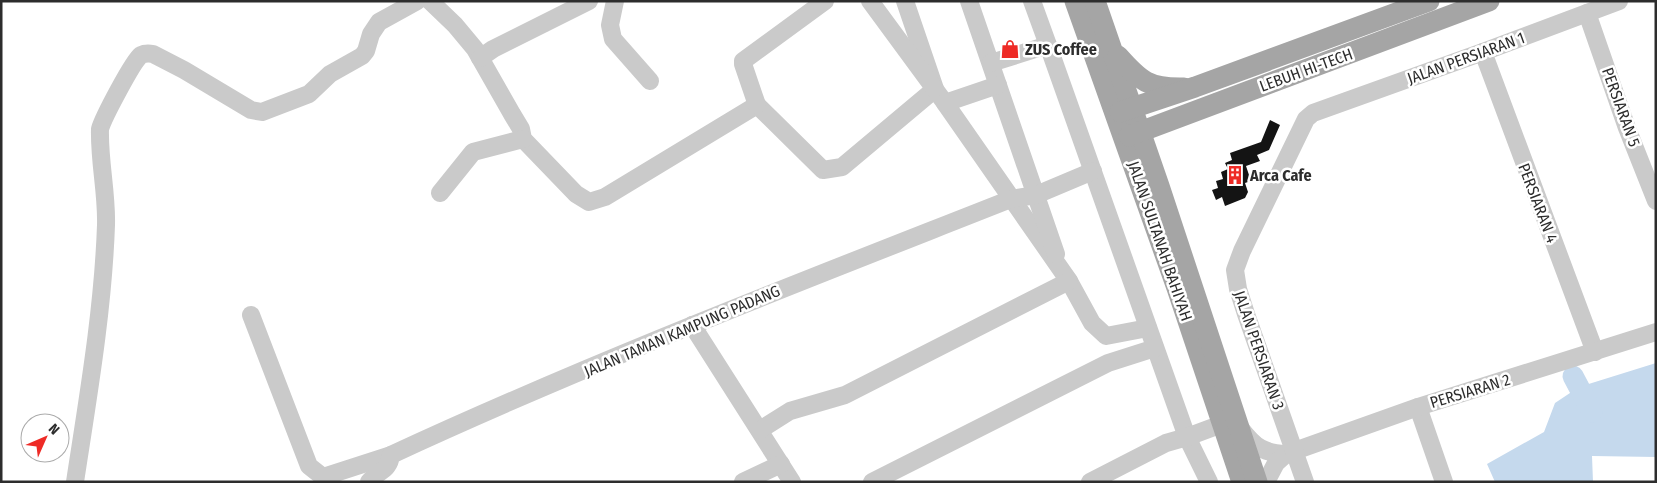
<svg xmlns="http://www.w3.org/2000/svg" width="1657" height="483" font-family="'Fira Sans Condensed',sans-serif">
<rect width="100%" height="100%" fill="#fff"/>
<path fill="#c5d9ed" d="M1656 363V457L1592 456 1593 482H1495L1487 464 1544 432 1555 403 1579 387Z"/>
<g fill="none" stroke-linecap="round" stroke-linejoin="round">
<path stroke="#c5d9ed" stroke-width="21" d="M1573 376 1592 412"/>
</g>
<path fill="#141414" d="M1270 120 1280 125 1269 150 1257 155 1260 161 1246 166 1251 181 1245 183 1248 192 1245 198 1225 206 1222 197 1216 200 1212 190 1218 188 1216 181 1223 179 1221 172 1228 169 1225 163 1232 160 1230 153 1261 142Z"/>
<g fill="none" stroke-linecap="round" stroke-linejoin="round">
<g stroke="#cacaca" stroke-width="18">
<path d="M430 1 455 25 475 49 512 114 521 129 523 139 576 194 589 202 605 197 757 105 823 170 842 167 935 89 905 1"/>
<path d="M615 1 610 25 613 39 650 81"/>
<path d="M870 1 945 103 1069 281 1092 323 1106 336 1148 328"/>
<path d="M969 1 1056 254"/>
<path d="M1032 1 1048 45 1187 437 1209 482"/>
<path d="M1587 13 1627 128 1656 201"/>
<path d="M1483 52 1595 352"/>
<path d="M480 58 493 49 589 1"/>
<path d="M991 63 1048 45"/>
<path d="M945 103 998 85"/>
<path d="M757 105 743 64V61L825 1"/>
<path d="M440 193 473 152 523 139"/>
<path d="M251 315 309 466 323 477 391 455"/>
<path d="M692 325 792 482"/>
<path d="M1418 407 1444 482"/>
<path d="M1241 429C1255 447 1263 453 1286 454"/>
<path d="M760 430 790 411 845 395 1069 281"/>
<path d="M75 482C88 397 103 311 106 225 107 193 99 161 100 129 103 118 133 61 141 55 145 53 148 53 153 54L184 70 251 110 262 112 309 94 330 74 362 56 366 51 371 34 379 22 417 1"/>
<path d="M369 482C378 470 389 472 391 455 594 361 803 281 1011 199L1036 195 1093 171"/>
<path d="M743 482 781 464"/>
<path d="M872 482 1108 363 1155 348"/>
<path d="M1090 482 1166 443 1187 437 1222 424"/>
<path d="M1266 482 1276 463 1286 454 1418 407 1656 332"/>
<path d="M1305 482 1246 314 1238 289 1235 270 1242 251 1306 119 1313 113 1483 52 1619 1"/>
</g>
<g stroke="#a5a5a5" stroke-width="21">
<path d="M1075 1 1177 288 1242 482"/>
<path d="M1095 1 1159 186 1257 482"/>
<path d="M1118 56C1140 81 1149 89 1184 88"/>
<path d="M1120 112 1195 87 1429 1"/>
<path d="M1129 136 1489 1"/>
</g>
</g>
<defs>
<g id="shop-bare" transform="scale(1.5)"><path d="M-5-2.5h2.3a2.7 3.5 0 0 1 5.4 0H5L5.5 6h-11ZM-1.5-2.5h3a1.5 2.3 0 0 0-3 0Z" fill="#ee2b26" stroke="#fff" stroke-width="2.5" paint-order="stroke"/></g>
<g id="building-bare" transform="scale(1.5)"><path d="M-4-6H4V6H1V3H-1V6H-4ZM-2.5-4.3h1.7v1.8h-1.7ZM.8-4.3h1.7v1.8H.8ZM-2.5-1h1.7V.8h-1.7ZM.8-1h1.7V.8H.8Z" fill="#ee2b26" stroke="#fff" stroke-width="2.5" paint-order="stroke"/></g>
</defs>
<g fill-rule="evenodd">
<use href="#shop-bare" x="1010" y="49"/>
<use href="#building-bare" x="1235" y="175"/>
</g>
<g text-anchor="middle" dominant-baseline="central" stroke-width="5" stroke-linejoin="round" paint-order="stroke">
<g font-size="16" font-weight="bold" fill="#2d2d2d" stroke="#fff" text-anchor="start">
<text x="1025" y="49">ZUS Coffee</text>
<text x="1250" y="175">Arca Cafe</text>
</g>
<g font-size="16" fill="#2d2d2d" stroke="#fff">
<text transform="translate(1466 58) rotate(-20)">JALAN PERSIARAN 1</text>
<text transform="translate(1306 70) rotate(-20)">LEBUH HI-TECH</text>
<text transform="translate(1621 107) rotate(70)">PERSIARAN 5</text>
<text transform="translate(1538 203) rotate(69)">PERSIARAN 4</text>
<text transform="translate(1160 241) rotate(71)">JALAN SULTANAH BAHIYAH</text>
<text transform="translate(682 331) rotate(-23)">JALAN TAMAN KAMPUNG PADANG</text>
<text transform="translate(1259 350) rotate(71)">JALAN PERSIARAN 3</text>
<text transform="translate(1470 391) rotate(-17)">PERSIARAN 2</text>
</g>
</g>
<rect width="1657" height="483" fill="none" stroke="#2d2d2d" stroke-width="5"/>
<g transform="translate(45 438) rotate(45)"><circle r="24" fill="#ffffff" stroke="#ababab"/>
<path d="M0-4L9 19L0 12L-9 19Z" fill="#ee2b26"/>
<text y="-8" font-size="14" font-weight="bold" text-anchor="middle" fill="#2d2d2d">N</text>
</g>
</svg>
